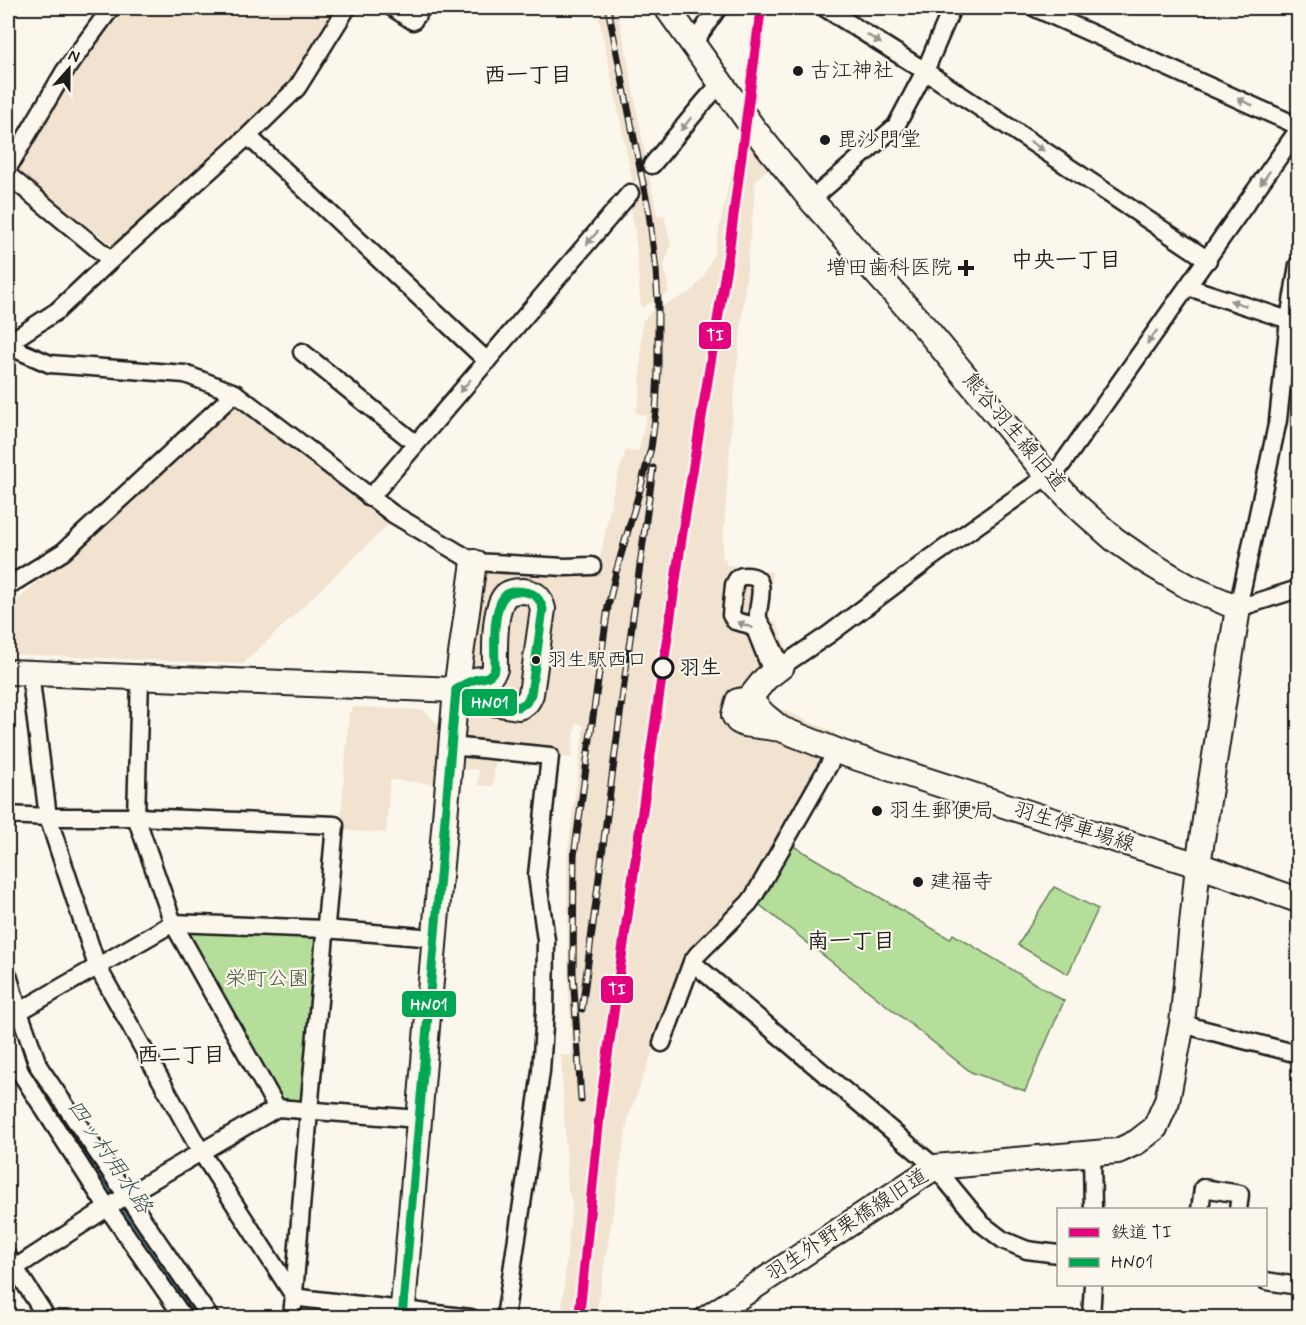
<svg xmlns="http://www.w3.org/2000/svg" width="1306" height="1325" font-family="Mynerve,'Klee One',sans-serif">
<rect width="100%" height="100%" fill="#fbf7ec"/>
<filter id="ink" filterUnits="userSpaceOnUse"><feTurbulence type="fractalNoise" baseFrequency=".0167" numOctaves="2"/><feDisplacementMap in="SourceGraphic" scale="12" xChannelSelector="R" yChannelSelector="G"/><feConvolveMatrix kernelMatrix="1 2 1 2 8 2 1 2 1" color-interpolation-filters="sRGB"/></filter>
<g filter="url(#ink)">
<g fill="#f2e2d0">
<path d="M115 8H338L292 79 215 158 114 246 11 168Z"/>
<path d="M598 8H617L627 57 647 165 633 184 608 60 597 10Z"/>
<path d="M740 131 769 168 756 180 732 416 722 558 726 559V565L772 572 769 621 776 622 789 653 768 693 765 702 835 733 818 772 748 898 687 959 628 1118 596 1317H561L572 1203 568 1190 561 1055H572L568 976 567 858 584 725 576 723 571 758 465 739 482 572 483 570 567 571 597 574 614 488 626 450 638 452 647 416 635 412 640 397 642 322 653 310 691 292 704 276 714 254Z"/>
<path d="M649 175 657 216 664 215 671 246 664 265 669 292 641 308 636 240 630 201 637 188Z"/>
<path d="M234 398 393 520 243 664 8 654V609Z"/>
<path d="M354 707 424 710 441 727 436 784 390 780 386 833 340 830 349 713Z"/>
<path d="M467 753 496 756 493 786 478 785 479 770 459 768 460 759Z"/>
</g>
<g fill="#b5de9b" stroke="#687d5c" stroke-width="1.5">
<path d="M790 844 950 939 953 934 1064 1001 1025 1091 971 1072 756 902Z"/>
<path d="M1054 887 1098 909 1068 974 1018 945Z"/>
<path d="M183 928 319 933 303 1102H282Z"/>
</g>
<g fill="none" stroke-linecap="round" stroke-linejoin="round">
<path stroke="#5f8f95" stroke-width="4.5" d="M12 1021 29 1068 125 1211 199 1318"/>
<g stroke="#1c1c1c" stroke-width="21">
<g id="street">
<path d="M393 8 413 21 422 8"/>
<path d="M825 8 925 71 1208 260"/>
<path d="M1035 8 1298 126"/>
<path d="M692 42 700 34 718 8"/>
<path d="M248 136 487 361"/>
<path d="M652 165 704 102 720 84"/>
<path d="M8 168 64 72 111 8"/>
<path d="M8 175 111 260"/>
<path d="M811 200 896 126 925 71 952 8"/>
<path d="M1298 265 1289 320 1278 420 1238 608 1298 589"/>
<path d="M1188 287 1298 323"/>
<path d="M8 343 57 311 111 260 248 136 297 88 347 8"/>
<path d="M8 346 50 364 185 374 235 393 393 514 474 562 565 567 592 566"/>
<path d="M302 352 416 444"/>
<path d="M370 498 630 193"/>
<path d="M8 586 63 552 235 393"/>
<path d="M772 672 756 631 751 625 735 621 731 615 734 585C736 580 738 576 744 576 772 574 756 606 758 618 759 622 763 628 765 631 770 643 776 655 782 666L828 635 928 560 1060 467 1298 130"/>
<path d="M30 673 48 817 97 966 201 1152 294 1296 300 1298 471 1318"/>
<path d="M140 678 136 817 173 923 277 1108"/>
<path d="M451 746 550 756 537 875 546 940 545 1011 541 1071 533 1130 505 1318"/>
<path d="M8 815 48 817H136L335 825 309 1111 292 1318"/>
<path d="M692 962 935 1167 982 1224 1003 1240 1027 1250 1058 1254"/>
<path d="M8 975 19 1012 39 1067 210 1318"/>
<path d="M8 1018 173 923 325 929 434 938"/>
<path d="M1182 1024 1298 1054"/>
<path d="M8 1035 20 1072 107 1207 184 1318"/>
<path d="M662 1043 692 962 697 955 749 903 754 896 830 763 835 750"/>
<path d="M1092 1154 1093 1210"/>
<path d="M1200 1210 1203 1188 1240 1194 1238 1210"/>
<path d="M8 1257 47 1318"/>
<path d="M15 1268 127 1195 277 1108 419 1119"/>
<path d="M1266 1281 1298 1286"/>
<path d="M1091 1318 1093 1284"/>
</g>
</g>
<g stroke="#1c1c1c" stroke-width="28">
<g id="secondary">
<path d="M667 8 753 128 811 200 928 331 1047 475 1079 508 1114 539 1144 560 1189 587 1238 608 1198 865 1182 1024 1167 1101 1155 1128 1137 1142 1118 1151 935 1167 707 1318"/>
<path d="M8 672 456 690 473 700 518 707C525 705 528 702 531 694L543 609C540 597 536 593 524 591 518 591 511 591 506 595 493 608 495 651 495 669 487 684 480 676 469 682 465 684 460 687 456 690"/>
<path d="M749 699 765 679 782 666"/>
<path d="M781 729 764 715 749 699 738 701 734 715 738 721 744 724 781 729 842 753 1041 817 1198 865 1298 900"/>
<path d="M402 1318 456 690 474 562"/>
</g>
</g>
<use href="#street" stroke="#fbf7ec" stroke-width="16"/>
<use href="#secondary" stroke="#fbf7ec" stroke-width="24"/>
<g stroke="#1c1c1c" stroke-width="7">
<g id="rail">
<path d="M582 1009 624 684 653 468"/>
<path d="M581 1100 573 972 574 856 608 607 616 572 641 486 651 448 656 411 658 370V302L656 270 649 213 608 8"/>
</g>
</g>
<use href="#rail" stroke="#fbf7ec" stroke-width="4.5" stroke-dasharray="14" stroke-linecap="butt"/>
<g stroke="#fbf7ec" stroke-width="14">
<g id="bus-1">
<path d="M516 591C531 592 538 593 543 609L531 694 526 703 518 707 473 700 456 690C461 686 467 682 474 680 484 677 489 679 495 669 495 651 491 606 507 594 509 592 513 592 516 591Z"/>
<path d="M402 1318 456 690"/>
</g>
</g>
<use href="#bus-1" stroke="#00a651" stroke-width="9"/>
<g stroke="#fbf7ec" stroke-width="15">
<path id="rail-1" d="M579 1318 601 1101 682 535 728 257 761 8"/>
</g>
<use href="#rail-1" stroke="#e5007d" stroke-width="10"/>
</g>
<defs><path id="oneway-solid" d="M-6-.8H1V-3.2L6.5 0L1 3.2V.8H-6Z" transform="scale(1.5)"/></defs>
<g fill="#97948e">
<use href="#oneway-solid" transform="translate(874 39) rotate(32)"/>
<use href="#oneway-solid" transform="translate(1245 102) rotate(-156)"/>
<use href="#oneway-solid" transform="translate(686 124) rotate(129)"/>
<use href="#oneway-solid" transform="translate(1037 146) rotate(34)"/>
<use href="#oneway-solid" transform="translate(1265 178) rotate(125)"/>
<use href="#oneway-solid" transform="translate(592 238) rotate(130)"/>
<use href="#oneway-solid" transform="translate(1238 303) rotate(-162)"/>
<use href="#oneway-solid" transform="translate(1152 337) rotate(126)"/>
<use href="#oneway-solid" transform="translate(465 386) rotate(131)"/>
<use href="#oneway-solid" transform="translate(745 625) rotate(-159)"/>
</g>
</g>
<g fill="#1c1c1c" stroke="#fbf7ec" stroke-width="2">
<circle cx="798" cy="71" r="6"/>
<circle cx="825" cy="140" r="6"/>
<path d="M963 259h6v6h6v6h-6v6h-6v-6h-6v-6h6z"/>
<circle cx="536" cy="660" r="5"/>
<circle cx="877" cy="811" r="6"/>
<circle cx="918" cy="882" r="6"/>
</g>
<circle fill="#fbf7ec" stroke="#1c1c1c" stroke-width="3" cx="663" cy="668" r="10"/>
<g text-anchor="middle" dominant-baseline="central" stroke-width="4.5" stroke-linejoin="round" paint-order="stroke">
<g font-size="20" fill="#1c1c1c" stroke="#fbf7ec" text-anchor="start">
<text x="547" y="660">羽生駅西口</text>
</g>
<g font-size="21" fill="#1c1c1c" stroke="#fbf7ec" text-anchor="start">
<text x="810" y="71">古江神社</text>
<text x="837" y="140">毘沙門堂</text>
<text x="952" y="268" text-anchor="end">増田歯科医院</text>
<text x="889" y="811">羽生郵便局</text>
<text x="930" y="882">建福寺</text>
</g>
<g font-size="21" fill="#1c1c1c" stroke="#fbf7ec">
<text transform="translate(1014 432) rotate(50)">熊谷羽生線旧道</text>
<text transform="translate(1074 827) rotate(17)">羽生停車場線</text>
<text transform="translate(847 1225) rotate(-33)">羽生外野栗橋線旧道</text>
</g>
<g font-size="21" font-weight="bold" fill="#1c1c1c" stroke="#fbf7ec" text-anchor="start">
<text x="679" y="668">羽生</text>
</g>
<g font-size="21" fill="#4a5642" stroke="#fbf7ec">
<text x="267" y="979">栄町公園</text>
</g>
<g font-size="22" font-weight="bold" fill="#1c1c1c" stroke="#fbf7ec">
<text x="528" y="76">西一丁目</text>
<text x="1066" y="261">中央一丁目</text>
<text x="851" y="942">南一丁目</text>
<text x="181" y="1056">西二丁目</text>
</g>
<g font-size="22" font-style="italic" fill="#3e5659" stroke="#fbf7ec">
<text transform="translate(109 1157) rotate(56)">四ッ村用水路</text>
</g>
</g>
<g stroke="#fbf7ec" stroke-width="2">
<rect x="698" y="321" width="34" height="29" rx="6" fill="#e5007d"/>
<rect x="461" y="688" width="57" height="29" rx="6" fill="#00a651"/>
<rect x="600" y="975" width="34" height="29" rx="6" fill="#e5007d"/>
<rect x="401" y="990" width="56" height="28" rx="6" fill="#00a651"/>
</g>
<g font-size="16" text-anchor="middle" font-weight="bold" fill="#fff">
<text x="715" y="341">TI</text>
<text x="490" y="708">HN01</text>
<text x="617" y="995">TI</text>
<text x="429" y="1010">HN01</text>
</g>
<rect width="1306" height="1325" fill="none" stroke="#fbf7ec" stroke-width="30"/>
<rect x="15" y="15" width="1276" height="1295" fill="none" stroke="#1c1c1c" stroke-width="2" filter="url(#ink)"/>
<rect x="1057" y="1208" width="210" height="78" fill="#fbf7ec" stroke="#a29f99" stroke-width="1.5"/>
<rect x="1069" y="1228" width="30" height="9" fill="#e5007d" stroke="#a29f99" stroke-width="1.5"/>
<text x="1111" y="1238" font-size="18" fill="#1c1c1c">鉄道 TI</text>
<rect x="1069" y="1258" width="30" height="9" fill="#00a651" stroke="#a29f99" stroke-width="1.5"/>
<text x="1111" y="1268" font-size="18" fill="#1c1c1c">HN01</text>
<g transform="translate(69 69) rotate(21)" stroke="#fbf7ec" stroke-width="4.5" paint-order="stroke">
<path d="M0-4.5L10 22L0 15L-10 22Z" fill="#1c1c1c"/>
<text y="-9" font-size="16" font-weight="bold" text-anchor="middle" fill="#1c1c1c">N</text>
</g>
</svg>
